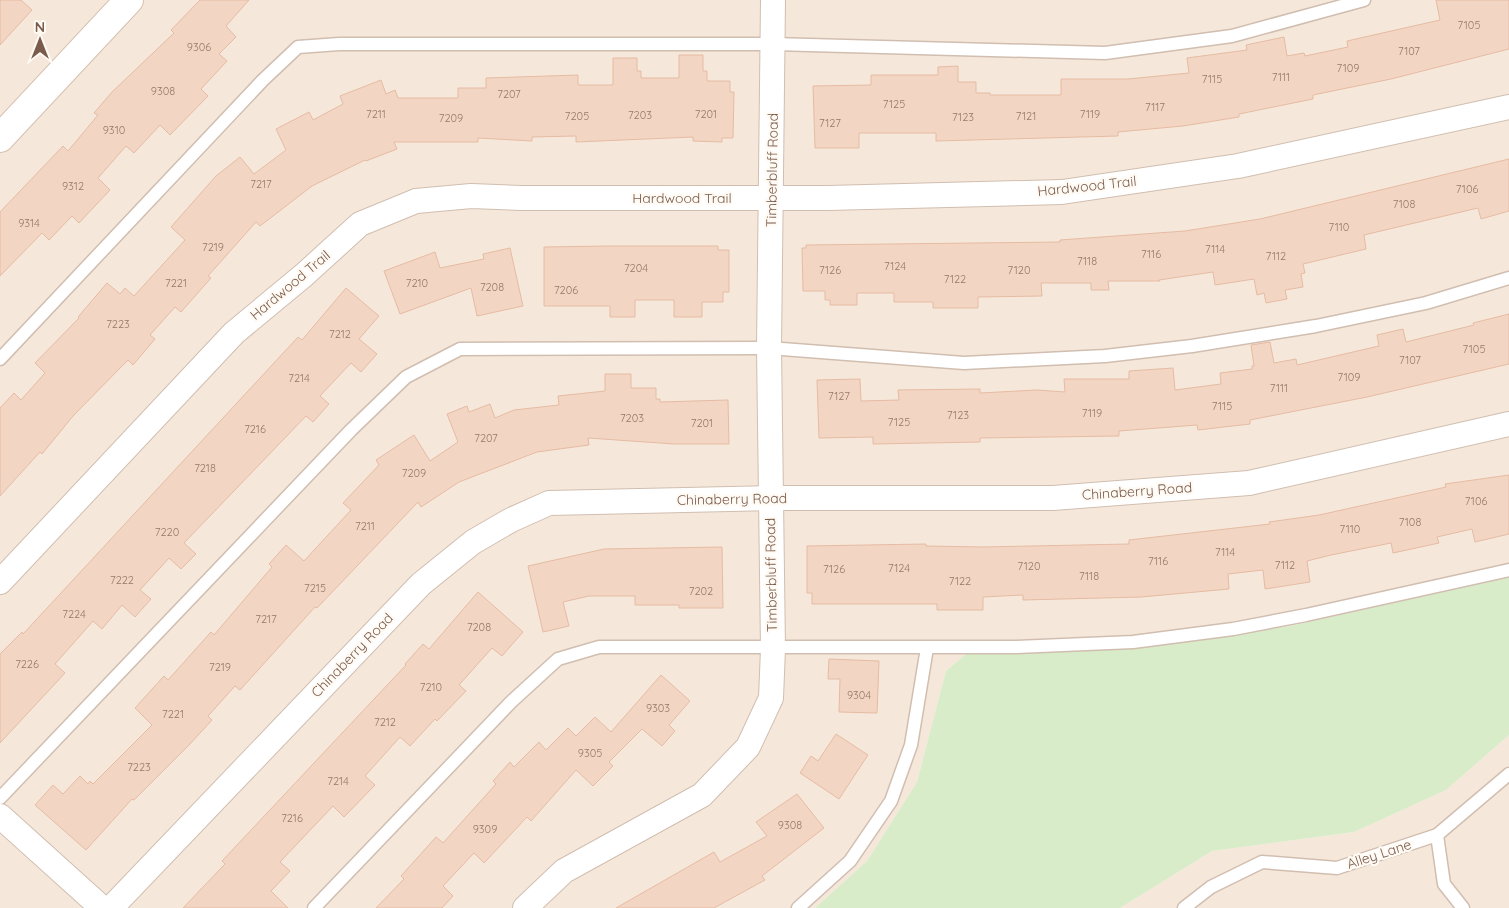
<svg xmlns="http://www.w3.org/2000/svg" width="1509" height="908" font-family="Quicksand,sans-serif">
<rect width="100%" height="100%" fill="#fdf6ec"/>
<g fill="#f5e8da">
<path d="M0 0H1509V577L1286 627 972 649 946 671 917 782 867 861 815 908H0Z"/>
<path d="M1509 735V908H1120L1212 851 1354 832 1446 790Z"/>
</g>
<path fill="#d8ecc9" d="M1509 577V735L1446 790 1354 832 1212 851 1120 908H815L867 861 917 782 946 671 972 649 1286 627Z"/>
<g fill="#f3d5c3" stroke="#e6bba3">
<path d="M0 0H21L32 10 0 45Z"/>
<path d="M200 0H249L226 26 236 37 219 54 227 61 201 89 208 96 170 135 160 125 134 153 126 146 98 178 110 190 79 223 72 216 49 240 42 233 0 276V212L63 146 68 151 98 115 94 113 112 92 174 33 171 30Z"/>
<path d="M1436 0H1509V49L1391 79 1313 95V99L1239 114V117L1183 126 1118 132V136L936 141V133H859V148H815L813 86 871 85V75H938V67L958 66V82H976V93H990V95H1061V79H1128L1189 73 1187 58 1247 50 1246 45 1284 37 1287 56 1304 53 1305 56 1348 47 1347 41 1440 20Z"/>
<path d="M679 55H703V71H707V81H730V92H734L733 138H722V142L693 141V137L576 142V136L532 137V141L478 138V142H394L397 149 366 161 365 160 312 186 260 226 256 222 208 276 211 278 181 312 175 307 150 335 155 339 133 365 128 360 73 416 42 454 40 452 0 496V408L14 393 21 400 45 373 35 363 79 318 78 317 107 283 120 294 125 288 134 296 185 240 171 227 216 176 240 157 254 174 286 150 276 129 309 112 313 120 343 104 340 96 381 80 386 94 395 90 398 98H458V88H486V78L578 75V85H613V58H637V71H641V78H679Z"/>
<path d="M1509 159V211L1481 219 1478 208 1364 235 1366 249 1303 264 1305 273 1301 274 1303 287 1285 290 1287 299 1266 303 1264 293 1257 295 1254 279 1215 285 1213 272 1159 280 1160 281H1108L1109 290H1091V283H1041L1042 296 978 297V308H933V302H894V293H857V305H830V300H825V291H803L802 248H806V245L1060 242V240L1185 231 1260 219Z"/>
<path d="M609 246H718V250H729V292H723V302H702V317H674V300H635V317H610V306H544V247Z"/>
<path d="M510 248 523 306 477 316 471 288 400 314 384 271 435 252 440 268 484 259 483 254Z"/>
<path d="M346 288 379 316 359 339 377 354 361 372 351 363 320 396 329 404 313 422 306 416 184 543 196 554 181 569 169 558 140 590 151 599 135 617 122 605 102 629 93 621 55 664 65 673 0 743V654L22 632 23 634 298 337 302 340Z"/>
<path d="M1509 314V364L1367 397 1250 420V424L1198 430 1197 425 1119 431V436L980 438V442L873 444V437L819 438 817 380 860 379 861 401 899 400 898 390 980 389V393L1037 390 1065 392 1064 379H1129V371L1173 368 1175 390 1221 384 1220 373 1252 369V366H1254L1251 345 1270 342 1274 363 1296 359 1297 365 1379 346 1377 335 1403 329 1406 342 1474 325 1473 323Z"/>
<path d="M605 374H631V388H656V399H660V402L728 400 729 444H674L588 438 589 445 537 452 459 482 421 507 418 502 317 608 315 607 240 690 235 686 208 716 212 720 189 745 134 800 132 799 86 850 35 805 53 785 63 794 80 776 88 784 90 781 93 784 152 725 135 708 164 676 168 680 211 632 214 635 272 567 269 564 286 545 304 561 351 510 343 503 379 465 376 460 414 435 430 461 458 442 447 414 467 406 469 412 490 404 495 418 514 410 559 405 558 396 605 391Z"/>
<path d="M1509 475V534L1475 542 1472 529 1437 537 1439 543 1393 553 1391 543 1331 555 1307 561 1310 582 1265 589 1263 570 1228 574 1229 589 1141 597 1023 600V595L983 597V610H937V604H812V593H807V546L926 544V546L983 547 1129 544V540L1270 524 1269 522 1319 515 1446 487 1445 484Z"/>
<path d="M722 547 723 608H679V605H635V596H589L563 602 569 626 543 632 528 566 604 549Z"/>
<path d="M478 592 523 632 502 656 492 648 459 685 466 691 437 721 435 719 410 746 400 737 365 776 375 785 344 817 333 806 280 862 290 871 271 891 288 908H183L225 864 222 861 406 665 405 664 423 644 429 649Z"/>
<path d="M829 659 879 661 877 713 839 712 840 679H828Z"/>
<path d="M661 675 690 701 669 725 675 731 662 746 642 729 609 762 613 766 593 786 576 770 531 821 527 817 484 863 474 853 443 886 453 896 442 908H376L404 879 401 876 436 837 443 843 496 784 493 781 510 762 514 767 539 742 546 750 568 728 576 736 595 717 611 732Z"/>
<path d="M836 734 868 755 839 799 800 773 811 756 818 761Z"/>
<path d="M797 794 824 828 762 876 765 880 714 908H616L714 852 720 862 767 836 756 822Z"/>
</g>
<g fill="none" stroke-linecap="round" stroke-linejoin="round">
<g stroke="#d1beb0" stroke-width="15">
<g id="lane">
<path d="M0 359 263 80 298 47 339 44H773L1105 53 1232 36 1364 0"/>
<path d="M0 798 351 430 406 377 460 349 769 348 964 363 1105 356 1192 346 1316 326 1426 303 1509 278"/>
<path d="M1437 835 1444 884 1463 908"/>
<path d="M314 908 511 702 558 659 599 647H1016L1133 642 1233 629 1306 615 1509 570"/>
<path d="M798 908 850 861 891 801 911 745 927 648"/>
<path d="M1184 908 1211 887 1262 862 1337 868 1437 835 1509 774"/>
</g>
</g>
<g stroke="#d1beb0" stroke-width="26">
<g id="street">
<path d="M0 582 234 333 304 275 360 224 416 201 471 196 521 198H828L1062 192 1238 166 1509 107"/>
<path d="M0 816 102 908"/>
<path d="M111 908 421 584 473 542 511 520 549 503 770 498H1053L1249 483 1509 424"/>
<path d="M525 908 564 871 702 795 748 747 771 698 773 649 769 348 773 0"/>
</g>
</g>
<g stroke="#d6c0b0" stroke-width="30">
<path id="secondary" d="M0 138 129 0"/>
</g>
<use href="#lane" stroke="#fff" stroke-width="12"/>
<use href="#street" stroke="#fff" stroke-width="24"/>
<use href="#secondary" stroke="#fff" stroke-width="28"/>
</g>
<g text-anchor="middle" dominant-baseline="central" stroke-width="4.5" stroke-linejoin="round" paint-order="stroke">
<g font-size="11" fill="#987a6a">
<text x="1469" y="25">7105</text>
<text x="199" y="47">9306</text>
<text x="1409" y="51">7107</text>
<text x="1348" y="68">7109</text>
<text x="1281" y="77">7111</text>
<text x="1212" y="79">7115</text>
<text x="163" y="91">9308</text>
<text x="509" y="94">7207</text>
<text x="894" y="104">7125</text>
<text x="1155" y="107">7117</text>
<text x="376" y="114">7211</text>
<text x="706" y="114">7201</text>
<text x="1090" y="114">7119</text>
<text x="640" y="115">7203</text>
<text x="577" y="116">7205</text>
<text x="1026" y="116">7121</text>
<text x="963" y="117">7123</text>
<text x="451" y="118">7209</text>
<text x="830" y="123">7127</text>
<text x="114" y="130">9310</text>
<text x="261" y="184">7217</text>
<text x="73" y="186">9312</text>
<text x="1467" y="189">7106</text>
<text x="1404" y="204">7108</text>
<text x="29" y="223">9314</text>
<text x="1339" y="227">7110</text>
<text x="213" y="247">7219</text>
<text x="1215" y="249">7114</text>
<text x="1151" y="254">7116</text>
<text x="1276" y="256">7112</text>
<text x="1087" y="261">7118</text>
<text x="895" y="266">7124</text>
<text x="636" y="268">7204</text>
<text x="830" y="270">7126</text>
<text x="1019" y="270">7120</text>
<text x="955" y="279">7122</text>
<text x="176" y="283">7221</text>
<text x="417" y="283">7210</text>
<text x="492" y="287">7208</text>
<text x="566" y="290">7206</text>
<text x="118" y="324">7223</text>
<text x="340" y="334">7212</text>
<text x="1474" y="349">7105</text>
<text x="1410" y="360">7107</text>
<text x="1349" y="377">7109</text>
<text x="299" y="378">7214</text>
<text x="1279" y="388">7111</text>
<text x="839" y="396">7127</text>
<text x="1222" y="406">7115</text>
<text x="1092" y="413">7119</text>
<text x="958" y="415">7123</text>
<text x="632" y="418">7203</text>
<text x="899" y="422">7125</text>
<text x="702" y="423">7201</text>
<text x="255" y="429">7216</text>
<text x="486" y="438">7207</text>
<text x="205" y="468">7218</text>
<text x="414" y="473">7209</text>
<text x="1476" y="501">7106</text>
<text x="1410" y="522">7108</text>
<text x="365" y="526">7211</text>
<text x="1350" y="529">7110</text>
<text x="167" y="532">7220</text>
<text x="1225" y="552">7114</text>
<text x="1158" y="561">7116</text>
<text x="1285" y="565">7112</text>
<text x="1029" y="566">7120</text>
<text x="899" y="568">7124</text>
<text x="834" y="569">7126</text>
<text x="1089" y="576">7118</text>
<text x="122" y="580">7222</text>
<text x="960" y="581">7122</text>
<text x="315" y="588">7215</text>
<text x="701" y="591">7202</text>
<text x="74" y="614">7224</text>
<text x="266" y="619">7217</text>
<text x="479" y="627">7208</text>
<text x="27" y="664">7226</text>
<text x="220" y="667">7219</text>
<text x="431" y="687">7210</text>
<text x="859" y="695">9304</text>
<text x="658" y="708">9303</text>
<text x="173" y="714">7221</text>
<text x="385" y="722">7212</text>
<text x="590" y="753">9305</text>
<text x="139" y="767">7223</text>
<text x="338" y="781">7214</text>
<text x="292" y="818">7216</text>
<text x="790" y="825">9308</text>
<text x="485" y="829">9309</text>
</g>
<g font-size="14" fill="#7a5c4d" stroke="#fffaf3">
<text transform="translate(772 170) rotate(-89)">Timberbluff Road</text>
<text transform="translate(1087 186) rotate(-6)">Hardwood Trail</text>
<text x="682" y="198">Hardwood Trail</text>
<text transform="translate(290 285) rotate(-40)">Hardwood Trail</text>
<text transform="translate(1137 491) rotate(-4)">Chinaberry Road</text>
<text transform="translate(732 499) rotate(-1)">Chinaberry Road</text>
<text transform="translate(771 575) rotate(-91)">Timberbluff Road</text>
<text transform="translate(352 655) rotate(-46)">Chinaberry Road</text>
<text transform="translate(1379 854) rotate(-18)">Alley Lane</text>
</g>
</g>
<g transform="translate(40 40)" stroke="#fffaf3" stroke-width="4" paint-order="stroke">
<path d="M0-4L9 19L0 12L-9 19Z" fill="#7a5c4d"/>
<text y="-8" font-size="14" font-weight="bold" text-anchor="middle" fill="#7a5c4d">N</text>
</g>
</svg>
